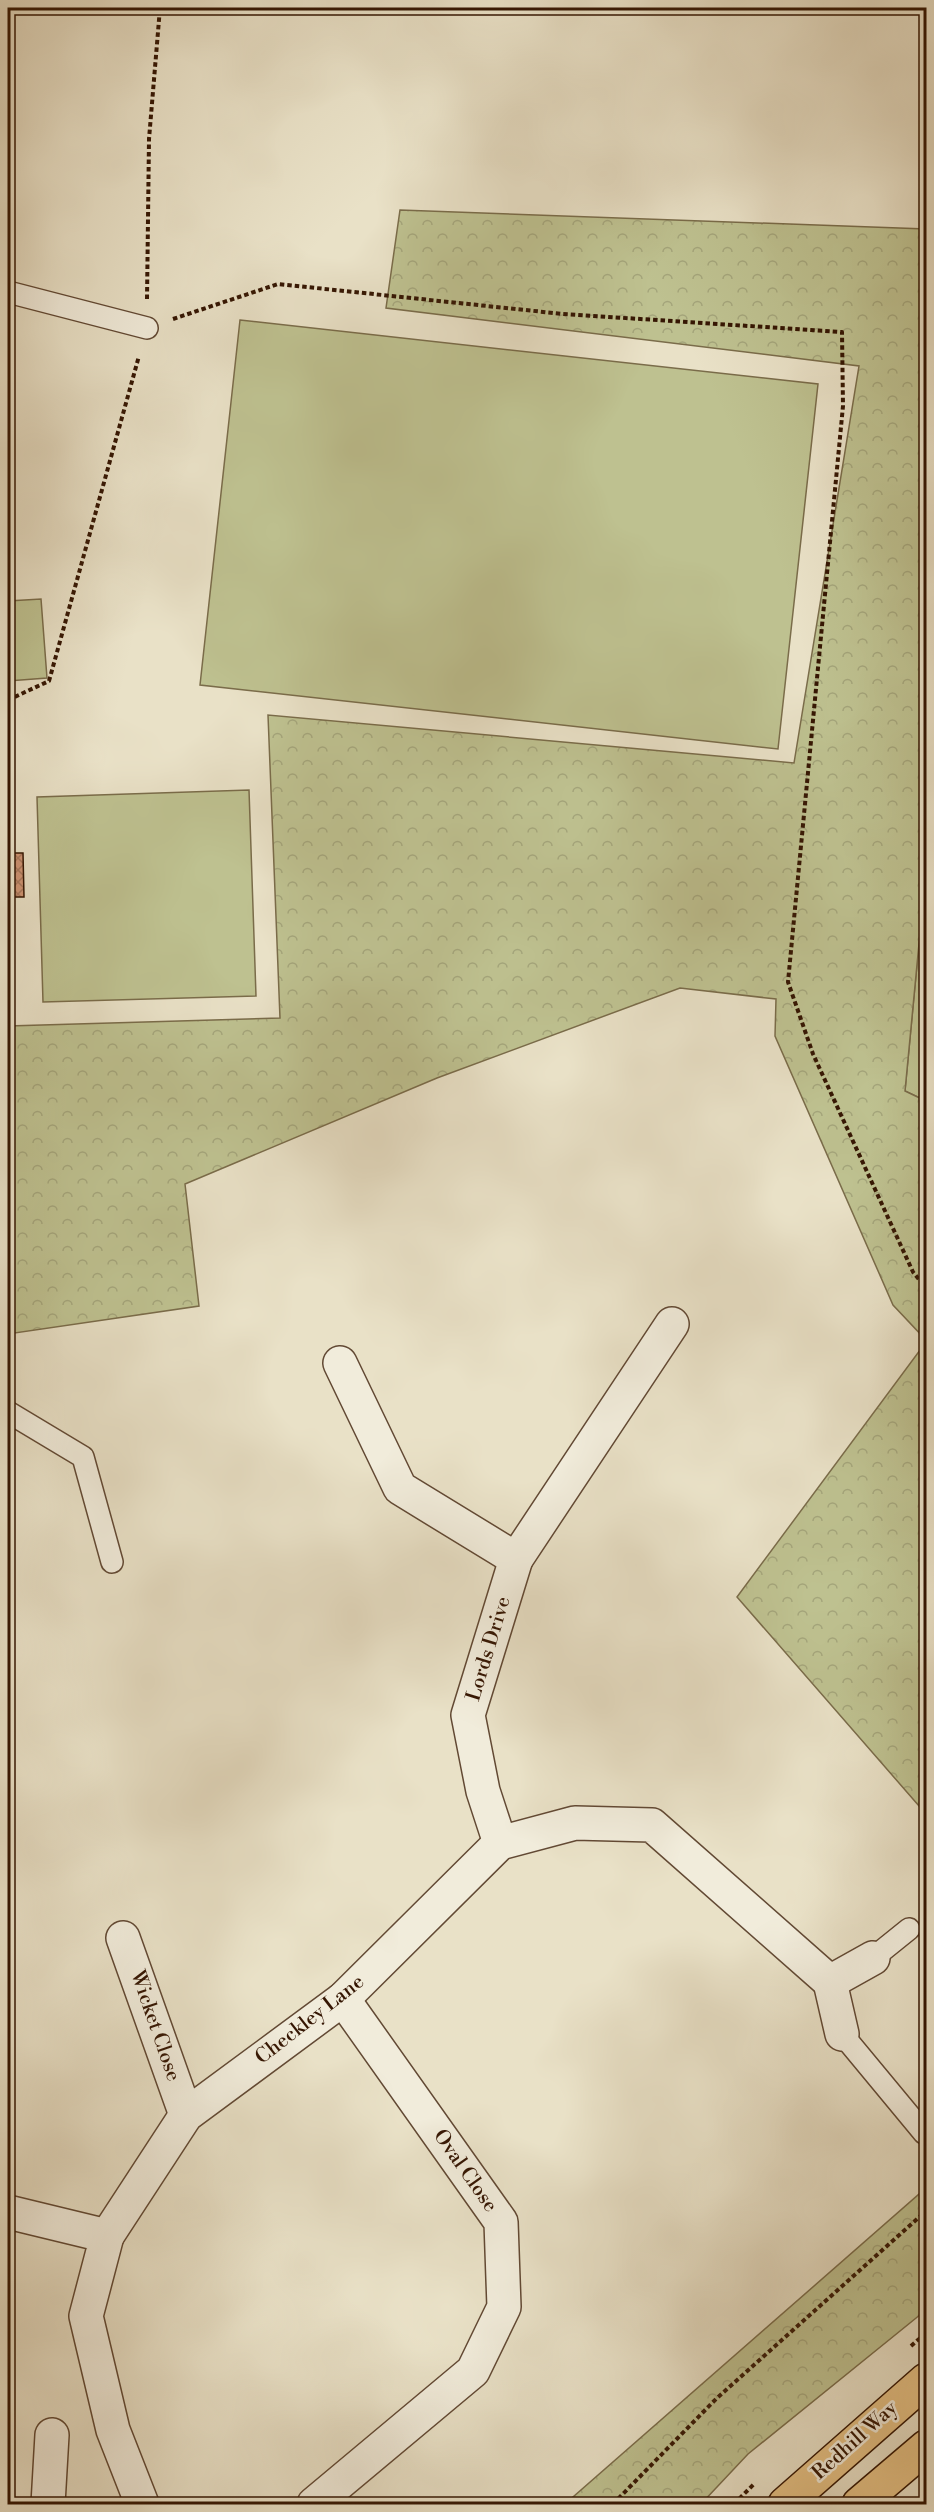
<svg xmlns="http://www.w3.org/2000/svg" width="934" height="2512" font-family="'Libre Bodoni',serif">
<defs>
<pattern id="forest-crowns" width="20" height="18" patternUnits="userSpaceOnUse" patternTransform="scale(1.5)"><rect width="20" height="18" fill="#bec190"/><path d="M2 6a3 3 0 1 1 6 0M12 15a3 3 0 1 1 6 0" fill="none" stroke="#a4a57b"/></pattern>
<pattern id="building-cross-hatch" width="8" height="8" patternUnits="userSpaceOnUse" patternTransform="scale(1.5)"><rect width="8" height="8" fill="#ce9473"/><path d="M0 0l8 8M0 8l8-8" fill="none" stroke="#a8785c"/></pattern>
</defs>
<rect width="100%" height="100%" fill="#e9e1c7"/>
<filter id="stains"><feTurbulence type="fractalNoise" baseFrequency=".00333" numOctaves="4"/><feColorMatrix values="0 0 0 0 .2 0 0 0 0 .09 0 0 0 0 .02 0 0 0 .5 -.17"/></filter>
<radialGradient id="worn" r=".72"><stop offset=".6" stop-color="#630" stop-opacity="0"/><stop offset="1" stop-color="#630" stop-opacity=".3"/></radialGradient>
<g fill="#bec190" stroke="#7a6c4a" stroke-width="1.5">
<path d="M240 320 818 384 778 749 200 685Z"/>
<path d="M41 599 47 678 8 681V601Z"/>
<path d="M249 790 256 996 43 1002 37 797Z"/>
<path d="M926 870V1101L905 1091Z"/>
</g>
<g fill="url(#forest-crowns)" stroke="#7a6c4a" stroke-width="1.5">
<path d="M400 210 926 229V870L905 1091 926 1101V1340L893 1305 775 1036 776 999 680 988 437 1078 185 1184 199 1306 8 1334V1026L280 1018 268 715 794 763 859 366 386 308Z"/>
<path d="M926 1342V1814L737 1597Z"/>
<path d="M926 2188V2310L748 2454 701 2504H565Z"/>
</g>
<path fill="url(#building-cross-hatch)" stroke="#351603" stroke-width="1.5" d="M8 853H23L24 897H8Z"/>
<g fill="none" stroke-linecap="round" stroke-linejoin="round">
<g stroke="#624934" stroke-width="24">
<g id="service">
<path d="M8 292 147 328"/>
<path d="M8 1412 83 1457 112 1562"/>
<path d="M873 1958 909 1929"/>
<path d="M842 2034 924 2133"/>
</g>
</g>
<g stroke="#624934" stroke-width="36">
<g id="minor">
<path d="M340 1363 400 1488 516 1559 672 1324"/>
<path d="M500 1843 483 1791 468 1715 516 1559"/>
<path d="M123 1938 186 2115"/>
<path d="M842 2034 830 1982 873 1958"/>
<path d="M107 2236 186 2115 343 1999 500 1843 575 1823 652 1825 830 1982"/>
<path d="M48 2504 52 2435"/>
<path d="M314 2504 473 2371 504 2307 501 2222 343 1999"/>
</g>
</g>
<g stroke="#624934" stroke-width="36">
<path id="tertiary" d="M8 2212 107 2236 86 2316 113 2430 142 2504"/>
</g>
<g stroke="#351603" stroke-width="36">
<g id="primary">
<path d="M785 2504 926 2380"/>
<path d="M859 2504 926 2447"/>
</g>
</g>
<g stroke="#351603" stroke-width="4" stroke-dasharray="4.5 3" stroke-linecap="butt">
<path d="M147 299 149 139 160 8"/>
<path d="M173 319 278 284 563 314 842 332 843 406 788 982 813 1054 913 1272 926 1288"/>
<path d="M8 700 49 681 139 356"/>
<path d="M911 2346 926 2333"/>
<path d="M613 2504 716 2399 926 2211"/>
<path d="M734 2504 754 2484"/>
</g>
<use href="#service" stroke="#f1ecdb" stroke-width="21"/>
<use href="#minor" stroke="#f1ecdb" stroke-width="33"/>
<use href="#tertiary" stroke="#f1ecdb" stroke-width="33"/>
<use href="#primary" stroke="#e4c084" stroke-width="33"/>
</g>
<g text-anchor="middle" dominant-baseline="central" stroke-width="5" stroke-linejoin="round" paint-order="stroke">
<g font-size="20" fill="#351603" stroke="#f1ecdb">
<text transform="translate(489 1649) rotate(-73)">Lords Drive</text>
<text transform="translate(310 2020) rotate(-38)">Checkley Lane</text>
<text transform="translate(155 2026) rotate(71)">Wicket Close</text>
<text transform="translate(465 2171) rotate(55)">Oval Close</text>
<text transform="translate(855 2441) rotate(-42)">Redhill Way</text>
</g>
</g>
<rect width="934" height="2512" fill="none" stroke="#e9e1c7" stroke-width="30"/>
<rect x="9" y="9" width="916" height="2494" fill="none" stroke="#351603" stroke-width="3"/>
<rect x="15" y="15" width="904" height="2482" fill="none" stroke="#351603" stroke-width="1.5"/>
<rect width="100%" height="100%" filter="url(#stains)"/>
<rect width="100%" height="100%" fill="url(#worn)"/>
</svg>
